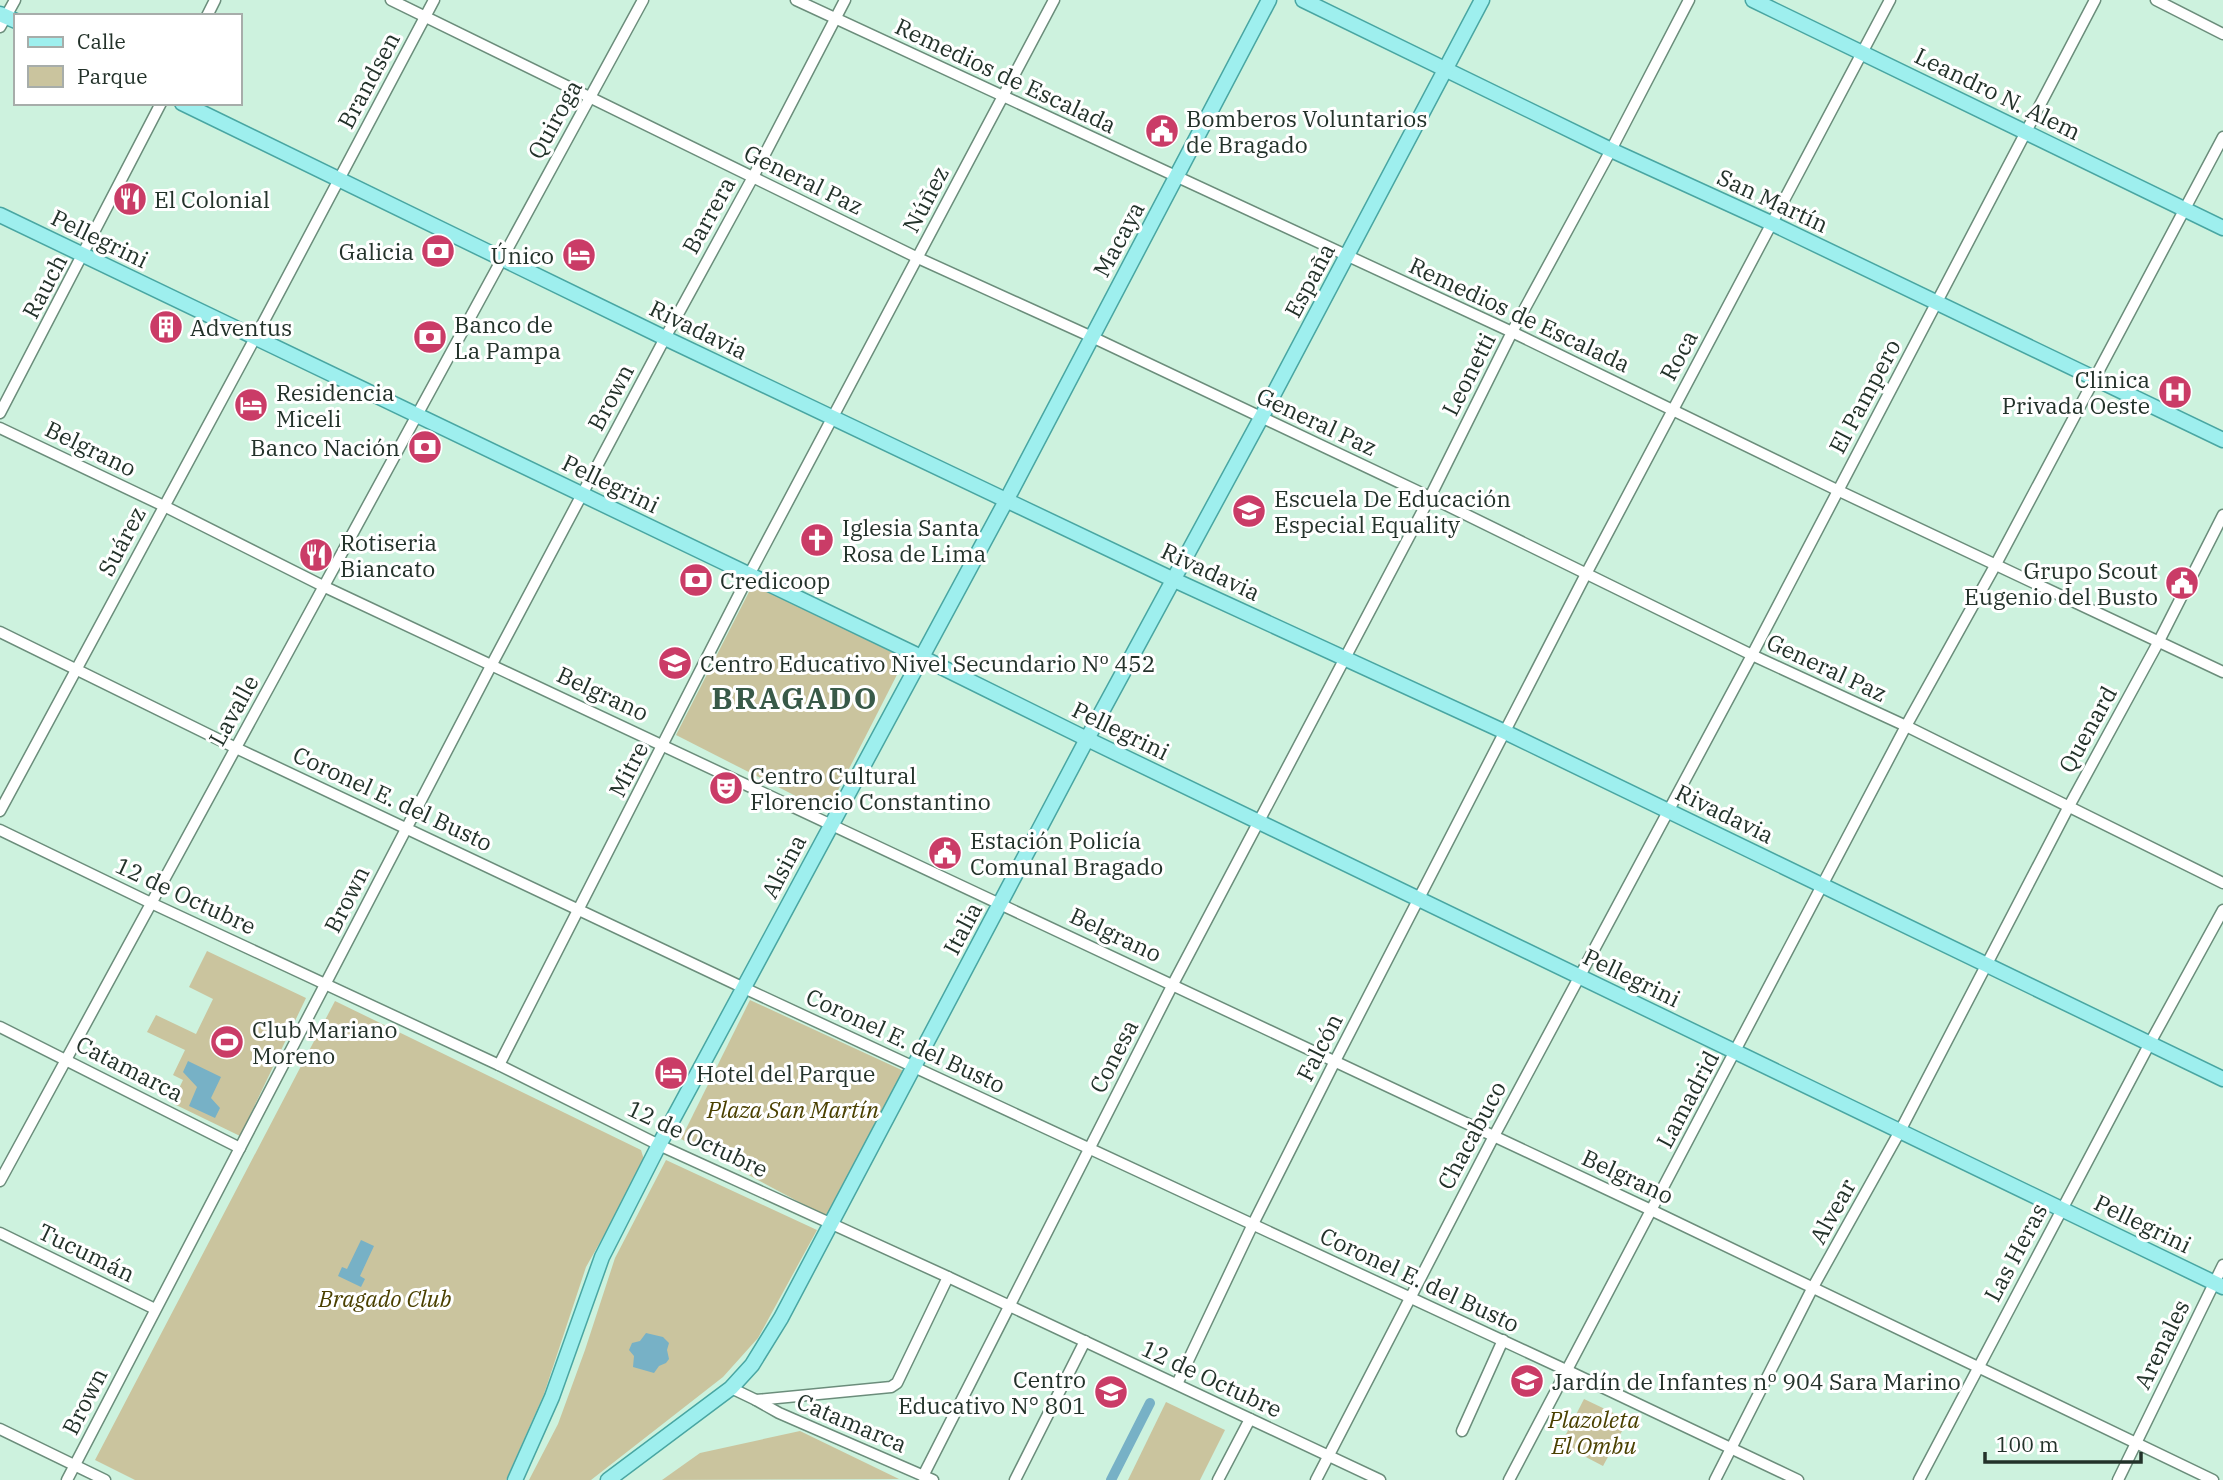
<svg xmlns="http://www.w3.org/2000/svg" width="2223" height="1480" font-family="'IBM Plex Serif',serif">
<rect width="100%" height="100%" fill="#cdf2de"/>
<g fill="#cac49e">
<path d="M754 582 905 659 827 812 676 735Z"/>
<path d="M207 951 306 998 240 1136 172 1103 183 1080 173 1075 185 1050 147 1032 156 1015 196 1034 213 999 189 987Z"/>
<path d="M750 1000 906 1072 827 1217 681 1139Z"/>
<path d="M335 1001 641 1150 645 1163 586 1267 544 1394 506 1480H135L95 1460Z"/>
<path d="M666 1160 817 1230 758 1338 723 1377 591 1480H529L558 1424 585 1350 615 1258Z"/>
<path d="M1584 1399 1628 1420 1603 1466 1561 1444Z"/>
<path d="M1166 1402 1225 1430 1200 1480H1128Z"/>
<path d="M800 1431 899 1479 662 1480 700 1453Z"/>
</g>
<g fill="#77b1c6">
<path d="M188 1061 221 1077 211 1098 220 1108 215 1118 189 1106 197 1087 183 1072Z"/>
<path d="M361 1240 374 1246 360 1276 365 1279 361 1287 338 1276 342 1267 347 1269Z"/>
<path d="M646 1333 663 1337 669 1343 667 1350 669 1359 666 1363 659 1366 654 1373 633 1367 634 1356 629 1350 632 1343 640 1341Z"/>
</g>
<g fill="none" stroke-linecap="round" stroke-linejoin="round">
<path stroke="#77b1c6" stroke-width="10" d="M1111 1480 1150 1403"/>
<g stroke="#6b8d7b" stroke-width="13">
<g id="minor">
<path d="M391 0 918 258 1092 337 1430 497 1752 655 1906 726 2223 883"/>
<path d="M796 0 1512 332 1837 490 2223 672"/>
<path d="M2156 0 2223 34"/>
<path d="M207 16 215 0"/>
<path d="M0 27 15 0"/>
<path d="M0 413 161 103"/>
<path d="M0 428 164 506 325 587 1651 1210 2213 1480"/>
<path d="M0 632 236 748 744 988 1566 1370 1798 1480"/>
<path d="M0 811 255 338 434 0"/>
<path d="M0 830 151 903 499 1065 659 1145 948 1277 1380 1480"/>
<path d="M0 1027 240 1148"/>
<path d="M499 1065 749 575 1054 0"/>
<path d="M0 1181 643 0"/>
<path d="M0 1233 155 1309"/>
<path d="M1177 1384 1253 1224 1335 1061 1586 574 1890 0"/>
<path d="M731 1388 756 1400 891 1387 897 1383 948 1277"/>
<path d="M756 1400 779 1413 933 1480"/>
<path d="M0 1429 105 1480"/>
<path d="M1462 1431 1503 1340"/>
<path d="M923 1476 1173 984 1430 497 1512 332 1611 150 1689 0"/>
<path d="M67 1480 492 664 665 338 753 177 845 0"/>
<path d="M1015 1480 1085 1341"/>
<path d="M1218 1480 1250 1419"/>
<path d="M1316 1480 1494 1136 1752 655 2095 0"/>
<path d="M1509 1480 1906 726 1996 564 2223 137"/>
<path d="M1715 1480 1813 1287 1900 1131 2068 808 2159 641 2223 515"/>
<path d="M1919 1480 2150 1043 2223 910"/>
<path d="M2118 1480 2223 1265"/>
</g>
</g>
<g stroke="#49a6a2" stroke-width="17">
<g id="major">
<path d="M1303 0 1611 150 1773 224 2223 440"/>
<path d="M1753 0 2223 228"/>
<path d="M0 14 16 21"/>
<path d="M182 103 665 338 1172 579 1505 732 2223 1079"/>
<path d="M0 215 921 657 1087 739 2223 1287"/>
<path d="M515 1480 552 1397 602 1257 659 1145 1007 499 1269 0"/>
<path d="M608 1480 731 1388 752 1365 781 1318 1087 739 1261 418 1482 0"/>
</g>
</g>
<use href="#minor" stroke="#fff" stroke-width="10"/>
<use href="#major" stroke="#9eefee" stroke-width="14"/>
</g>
<defs>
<g id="civic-disc" transform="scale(1.75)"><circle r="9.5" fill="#ca3c67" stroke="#fff"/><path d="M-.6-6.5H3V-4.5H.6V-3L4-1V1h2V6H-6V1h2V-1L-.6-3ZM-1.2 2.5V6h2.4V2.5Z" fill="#fff"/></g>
<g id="restaurant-disc" transform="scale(1.75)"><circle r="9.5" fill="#ca3c67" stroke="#fff"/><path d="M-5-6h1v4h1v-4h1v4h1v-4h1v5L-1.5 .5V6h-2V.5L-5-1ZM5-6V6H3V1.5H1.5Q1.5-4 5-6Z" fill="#fff"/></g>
<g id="bank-disc" transform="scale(1.75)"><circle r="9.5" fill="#ca3c67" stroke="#fff"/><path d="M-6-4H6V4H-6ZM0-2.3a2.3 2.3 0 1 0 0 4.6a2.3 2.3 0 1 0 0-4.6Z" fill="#fff"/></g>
<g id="hotel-disc" transform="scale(1.75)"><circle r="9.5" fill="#ca3c67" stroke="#fff"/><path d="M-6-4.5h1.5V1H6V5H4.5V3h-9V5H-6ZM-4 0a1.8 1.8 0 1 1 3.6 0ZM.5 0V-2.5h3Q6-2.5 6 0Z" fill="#fff"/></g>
<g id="building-disc" transform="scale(1.75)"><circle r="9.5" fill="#ca3c67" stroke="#fff"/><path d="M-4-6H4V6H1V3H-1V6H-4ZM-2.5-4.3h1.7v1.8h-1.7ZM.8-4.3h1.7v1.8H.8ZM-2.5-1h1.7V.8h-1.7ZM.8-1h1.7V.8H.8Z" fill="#fff"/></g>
<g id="hospital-disc" transform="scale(1.75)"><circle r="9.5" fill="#ca3c67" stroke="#fff"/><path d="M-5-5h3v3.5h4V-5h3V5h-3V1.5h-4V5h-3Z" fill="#fff"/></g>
<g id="school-disc" transform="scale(1.75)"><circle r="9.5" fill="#ca3c67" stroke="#fff"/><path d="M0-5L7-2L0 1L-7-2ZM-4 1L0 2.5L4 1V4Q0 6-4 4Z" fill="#fff"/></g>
<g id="church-disc" transform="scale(1.75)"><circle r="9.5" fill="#ca3c67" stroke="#fff"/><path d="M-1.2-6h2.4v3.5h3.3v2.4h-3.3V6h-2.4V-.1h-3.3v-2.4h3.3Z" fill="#fff"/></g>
<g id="theatre-disc" transform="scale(1.75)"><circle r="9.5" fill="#ca3c67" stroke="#fff"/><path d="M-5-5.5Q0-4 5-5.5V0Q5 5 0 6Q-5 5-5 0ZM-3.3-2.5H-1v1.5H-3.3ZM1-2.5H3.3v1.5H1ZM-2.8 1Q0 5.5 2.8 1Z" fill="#fff"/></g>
<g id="stadium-disc" transform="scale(1.75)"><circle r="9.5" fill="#ca3c67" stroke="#fff"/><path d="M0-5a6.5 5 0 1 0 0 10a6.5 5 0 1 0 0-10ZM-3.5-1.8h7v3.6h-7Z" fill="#fff"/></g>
</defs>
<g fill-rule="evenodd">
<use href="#civic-disc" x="1162" y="131"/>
<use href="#restaurant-disc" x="130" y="199"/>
<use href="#bank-disc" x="438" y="251"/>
<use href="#hotel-disc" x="579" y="255"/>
<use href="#building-disc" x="166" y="327"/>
<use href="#bank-disc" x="430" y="337"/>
<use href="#hospital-disc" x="2175" y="392"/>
<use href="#hotel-disc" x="251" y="405"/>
<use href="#bank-disc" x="425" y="447"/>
<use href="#school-disc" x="1249" y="511"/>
<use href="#church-disc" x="817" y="540"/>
<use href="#restaurant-disc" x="316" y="555"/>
<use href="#bank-disc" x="696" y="580"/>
<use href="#civic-disc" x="2182" y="583"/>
<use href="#school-disc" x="675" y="663"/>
<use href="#theatre-disc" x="726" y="788"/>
<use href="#civic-disc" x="945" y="853"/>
<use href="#stadium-disc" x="227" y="1042"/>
<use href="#hotel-disc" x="671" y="1073"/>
<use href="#school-disc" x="1527" y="1381"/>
<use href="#school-disc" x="1111" y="1392"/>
</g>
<g text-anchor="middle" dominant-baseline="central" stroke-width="6" stroke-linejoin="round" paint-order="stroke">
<g font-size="23" fill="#23322a" stroke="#fff">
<text transform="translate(1006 75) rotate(25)">Remedios de Escalada</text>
<text transform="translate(368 80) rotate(-62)">Brandsen</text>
<text transform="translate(1998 93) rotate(26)">Leandro N. Alem</text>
<text transform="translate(554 119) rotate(-61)">Quiroga</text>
<text transform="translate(804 179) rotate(26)">General Paz</text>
<text transform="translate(925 199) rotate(-62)">Núñez</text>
<text transform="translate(1773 200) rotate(25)">San Martín</text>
<text transform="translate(708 215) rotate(-61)">Barrera</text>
<text transform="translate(100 238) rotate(26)">Pellegrini</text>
<text transform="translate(1118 239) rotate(-62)">Macaya</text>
<text transform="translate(1309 280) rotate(-62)">España</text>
<text transform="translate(44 286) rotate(-62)">Rauch</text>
<text transform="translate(1520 314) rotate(25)">Remedios de Escalada</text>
<text transform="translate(699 329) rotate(26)">Rivadavia</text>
<text transform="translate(1678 355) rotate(-62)">Roca</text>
<text transform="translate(1468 374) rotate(-63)">Leonetti</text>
<text transform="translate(1864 396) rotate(-62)">El Pampero</text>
<text transform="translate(610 397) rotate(-62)">Brown</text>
<text transform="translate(1317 421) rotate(25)">General Paz</text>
<text transform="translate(91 448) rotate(26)">Belgrano</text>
<text transform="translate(611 483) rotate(26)">Pellegrini</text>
<text transform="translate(121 541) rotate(-62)">Suárez</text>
<text transform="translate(1211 571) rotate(25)">Rivadavia</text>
<text transform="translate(1827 667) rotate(25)">General Paz</text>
<text transform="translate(603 693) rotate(25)">Belgrano</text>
<text transform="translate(233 710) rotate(-61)">Lavalle</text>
<text transform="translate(2087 729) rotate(-61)">Quenard</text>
<text transform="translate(1121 730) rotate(26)">Pellegrini</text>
<text transform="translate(628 769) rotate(-63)">Mitre</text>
<text transform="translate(393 798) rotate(25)">Coronel E. del Busto</text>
<text transform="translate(1725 813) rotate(26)">Rivadavia</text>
<text transform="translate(783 866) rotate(-62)">Alsina</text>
<text transform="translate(186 895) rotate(25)">12 de Octubre</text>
<text transform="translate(346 899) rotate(-63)">Brown</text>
<text transform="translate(962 928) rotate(-62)">Italia</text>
<text transform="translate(1116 934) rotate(25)">Belgrano</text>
<text transform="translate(1632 977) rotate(26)">Pellegrini</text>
<text transform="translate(906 1040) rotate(25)">Coronel E. del Busto</text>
<text transform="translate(1319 1047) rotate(-63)">Falcón</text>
<text transform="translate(1113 1056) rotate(-63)">Conesa</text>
<text transform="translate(130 1068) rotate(27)">Catamarca</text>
<text transform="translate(1687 1099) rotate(-62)">Lamadrid</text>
<text transform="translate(1471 1135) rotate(-62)">Chacabuco</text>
<text transform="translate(698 1138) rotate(25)">12 de Octubre</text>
<text transform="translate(1628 1176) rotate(25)">Belgrano</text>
<text transform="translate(1832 1211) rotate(-61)">Alvear</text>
<text transform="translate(2143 1223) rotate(26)">Pellegrini</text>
<text transform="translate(87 1252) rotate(26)">Tucumán</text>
<text transform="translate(2015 1252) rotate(-62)">Las Heras</text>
<text transform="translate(1420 1279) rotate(25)">Coronel E. del Busto</text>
<text transform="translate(2161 1344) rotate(-64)">Arenales</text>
<text transform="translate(1212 1378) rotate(25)">12 de Octubre</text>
<text transform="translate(84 1401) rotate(-63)">Brown</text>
<text transform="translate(852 1422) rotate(23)">Catamarca</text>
</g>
<g font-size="23" fill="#23322a" stroke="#fff" text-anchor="start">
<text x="1186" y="118">Bomberos Voluntarios<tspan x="1186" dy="26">de Bragado</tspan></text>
<text x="154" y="199">El Colonial</text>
<text x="414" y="251" text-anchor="end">Galicia</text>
<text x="554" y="255" text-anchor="end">Único</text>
<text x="454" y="324">Banco de<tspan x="454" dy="26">La Pampa</tspan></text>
<text x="190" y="327">Adventus</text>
<text x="2150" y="379" text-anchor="end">Clinica<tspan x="2150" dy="26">Privada Oeste</tspan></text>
<text x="276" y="392">Residencia<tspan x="276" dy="26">Miceli</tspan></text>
<text x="400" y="447" text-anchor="end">Banco Nación</text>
<text x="1274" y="498">Escuela De Educación<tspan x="1274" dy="26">Especial Equality</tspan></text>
<text x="842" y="527">Iglesia Santa<tspan x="842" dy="26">Rosa de Lima</tspan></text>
<text x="340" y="542">Rotiseria<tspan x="340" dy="26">Biancato</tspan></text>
<text x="2158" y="570" text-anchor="end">Grupo Scout<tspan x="2158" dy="26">Eugenio del Busto</tspan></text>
<text x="720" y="580">Credicoop</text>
<text x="700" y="663">Centro Educativo Nivel Secundario Nº 452</text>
<text x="750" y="775">Centro Cultural<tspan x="750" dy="26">Florencio Constantino</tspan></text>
<text x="970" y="840">Estación Policía<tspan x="970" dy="26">Comunal Bragado</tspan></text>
<text x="252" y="1029">Club Mariano<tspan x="252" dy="26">Moreno</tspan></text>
<text x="696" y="1073">Hotel del Parque</text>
<text x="1086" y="1379" text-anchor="end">Centro<tspan x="1086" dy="26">Educativo N° 801</tspan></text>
<text x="1552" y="1381">Jardín de Infantes nº 904 Sara Marino</text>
</g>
<g font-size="23" font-style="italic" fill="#4a4000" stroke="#fff">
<text x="793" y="1109">Plaza San Martín</text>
<text x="385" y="1298">Bragado Club</text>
<text x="1594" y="1419">Plazoleta<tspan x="1594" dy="26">El Ombu</tspan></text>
</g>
<g font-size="30" font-weight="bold" letter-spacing="2" fill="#385948" stroke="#fff">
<text x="795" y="697">BRAGADO</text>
</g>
</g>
<rect x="14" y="14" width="228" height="91" fill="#ffffff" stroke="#a7adaa" stroke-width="2"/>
<rect x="28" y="37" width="35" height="10" fill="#9eefee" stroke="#a7adaa" stroke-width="2"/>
<text x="77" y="49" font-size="21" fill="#23322a">Calle</text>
<rect x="28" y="66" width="35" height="21" fill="#cac49e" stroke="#a7adaa" stroke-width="2"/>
<text x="77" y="84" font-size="21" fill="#23322a">Parque</text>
<path d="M1985 1452v10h156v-10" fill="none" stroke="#23322a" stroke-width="3.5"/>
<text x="1996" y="1452" font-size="21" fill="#23322a" stroke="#ffffff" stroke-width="5" paint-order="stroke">100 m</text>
</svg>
